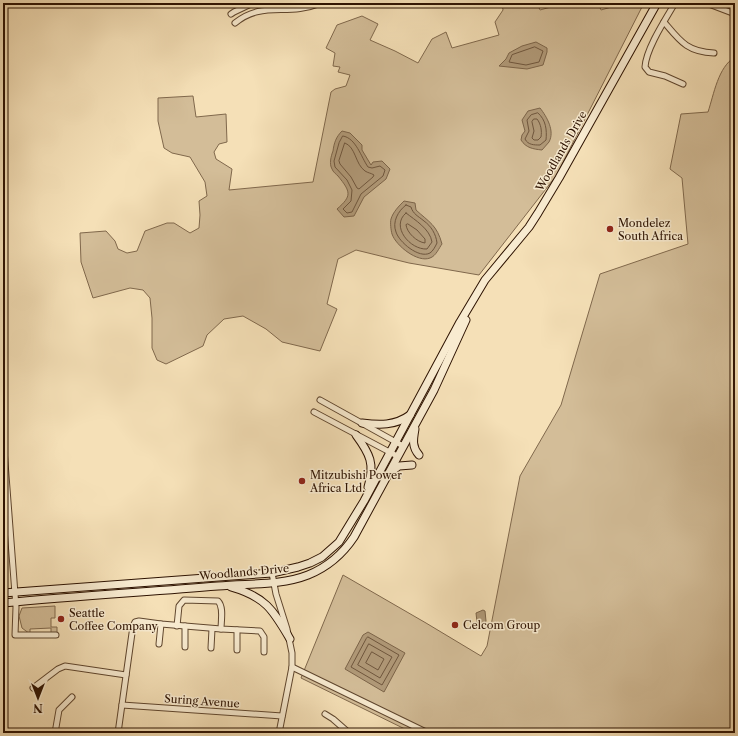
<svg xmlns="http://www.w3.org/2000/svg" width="738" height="736" font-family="'Libre Caslon Text',serif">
<rect width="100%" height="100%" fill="#f5e0b7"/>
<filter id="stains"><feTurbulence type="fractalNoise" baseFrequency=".005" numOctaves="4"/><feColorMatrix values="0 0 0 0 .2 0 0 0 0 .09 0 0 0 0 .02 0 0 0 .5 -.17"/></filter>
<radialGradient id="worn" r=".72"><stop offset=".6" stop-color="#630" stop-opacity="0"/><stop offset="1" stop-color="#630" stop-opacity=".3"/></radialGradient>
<g fill="#d3bd98" stroke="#80684c">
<path d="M502 3H537L540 10 565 3H598L601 10 625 3H644L556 176 479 275 409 263 356 250 338 259 327 304 337 309 320 351 282 342 266 329 243 316 224 319 207 335 203 346 166 364 157 360 152 348V318L150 298 143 290 130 288 93 298 81 262 80 233 106 231 115 241 118 249 127 253 137 251 145 231 167 223H174L190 233 199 228 200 215 199 201 207 196 205 182 190 157 172 153 164 148 158 121V98L193 96 196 117 226 114 227 142 219 144 214 152 216 159 232 169 229 190 313 182 331 92 335 89 346 86 350 75 338 72 340 67 333 66 335 53 326 48 337 25 362 16 378 24 370 40 395 51 418 63 432 39 446 32 452 48 499 35 495 22 503 10Z"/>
<path d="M735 57V733H413L301 678 343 575 426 623 481 656 487 646 520 476 561 405 600 274 688 244 682 178 670 169 681 114 708 112C714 94 718 67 735 57Z"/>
<path d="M55 606V618H51V627H57V633H51V628L30 629V634L22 628 19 616 22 608Z"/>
</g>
<g fill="#b19a79" stroke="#7c6449">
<path d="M536 42 547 48V52L543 65 527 69 499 66 506 59 509 53 522 46Z"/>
<path d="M540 108C547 117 555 131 549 142 547 145 544 147 542 150 533 149 526 148 521 140L522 135 525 131 522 120 528 111Z"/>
<path d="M342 131 350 133 362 145V150L371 165 373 162 382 161 390 169 386 179 364 197 354 216 344 217 337 209C352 196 351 192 338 176 336 174 333 172 332 169 329 164 331 156 333 151 334 143 336 137 342 131Z"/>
<path d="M404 201 415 203 416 210C429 222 437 225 442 244 439 248 436 256 430 258 418 263 396 246 392 234 391 231 390 222 391 219 393 212 399 206 404 201Z"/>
<path d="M483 610 485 611 486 621 484 625H481L477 622 476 613Z"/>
<path d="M368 632 405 653 384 692 345 669 363 635Z"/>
</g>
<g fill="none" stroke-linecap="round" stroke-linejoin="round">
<g stroke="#6f563d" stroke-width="1">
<path d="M535 47 543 51 539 62 526 65 509 62 512 55Z"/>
<path d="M538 113C546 120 547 130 546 140L540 145C534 145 528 145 525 139L529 131 527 120 531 115Z"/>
<path d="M534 119H537C541 124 542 131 541 137L538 140H534L532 138 534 131 532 122Z"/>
<path d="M343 136C356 138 361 157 368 167L372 168 380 166 385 170 383 176 361 194 352 212 347 213 343 209 351 201 352 190 347 180 335 167 334 161 339 143Z"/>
<path d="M345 143C356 147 355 164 365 171 368 173 371 173 374 175L373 177 359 189 357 188 351 177 340 164 339 161Z"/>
<path d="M406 205 411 207C413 214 418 216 424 221 431 226 436 234 437 243 435 247 433 251 430 253 419 259 399 242 396 232 392 222 398 211 406 205Z"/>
<path d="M406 213C415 220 430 229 432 242L427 249C410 250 390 226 406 213Z"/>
<path d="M408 224 417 230 425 239V243C417 242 407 233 406 225Z"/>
<path d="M368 637 399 655 382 685 351 667 366 639Z"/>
<path d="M369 644 392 657 380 678 358 665Z"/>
<path d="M372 652 384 659 378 670 366 663Z"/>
</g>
<g stroke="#5f462e" stroke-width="7">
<g id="street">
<path d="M291 3H304"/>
<path d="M675 3C665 20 646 49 645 67L649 72 665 76 683 84"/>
<path d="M706 3 735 14"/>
<path d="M231 14 234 12 253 3"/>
<path d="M664 22C680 41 687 52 714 53"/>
<path d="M235 23C263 0 287 17 321 3"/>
<path d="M320 400 403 446"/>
<path d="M314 412 397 456"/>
<path d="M3 436 16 607 15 635H56"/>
<path d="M272 573 276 594 287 629 292 653V667L279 733"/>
<path d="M177 626 179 606 184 600 218 601C224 607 221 621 221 629"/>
<path d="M159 644 161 624"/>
<path d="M185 647V626"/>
<path d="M211 648 212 629"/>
<path d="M237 650V630"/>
<path d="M292 667 428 733"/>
<path d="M33 688 58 669 65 666 126 675"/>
<path d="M122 705 282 716"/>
<path d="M325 714 333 719 349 733"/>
<path d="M55 733 59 710 72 697"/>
<path d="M118 733 133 626 135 622 139 621 161 624 221 629 260 631 264 637V652"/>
</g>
</g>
<g stroke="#2d1201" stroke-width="9">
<g id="secondary">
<path d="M362 423C379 425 395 426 410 415"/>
<path d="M415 429C413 440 412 447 419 455"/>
<path d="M356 435C370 454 375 464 368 487"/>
<path d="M391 472 399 466 412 465"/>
<path d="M231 587C266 597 273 610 290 639"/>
<path d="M3 593 272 573 298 567 310 563 322 557 339 542 364 501 460 322 485 280 529 227 538 213 559 178 657 3"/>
<path d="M3 603C74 596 146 592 218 586 248 583 280 586 308 575 328 567 342 555 354 537L434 390 466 320"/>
</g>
</g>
<use href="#street" stroke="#f8ebd0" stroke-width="5"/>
<use href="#secondary" stroke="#f8ebd0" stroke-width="7"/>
</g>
<g fill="#8f2418" stroke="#f8ebd0" stroke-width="1.5">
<circle cx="610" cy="229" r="4"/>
<circle cx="302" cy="481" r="4"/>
<circle cx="61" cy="619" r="4"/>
<circle cx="455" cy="625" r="4"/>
</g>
<g text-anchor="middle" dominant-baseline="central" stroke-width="3" stroke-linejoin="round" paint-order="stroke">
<g font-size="11" fill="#2d1201" stroke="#f8ebd0">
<text transform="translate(561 151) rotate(-60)">Woodlands Drive</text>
<text transform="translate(244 572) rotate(-5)">Woodlands Drive</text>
<text transform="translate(202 701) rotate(4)">Suring Avenue</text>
</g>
<g font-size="11" fill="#2d1201" stroke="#f8ebd0" text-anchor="start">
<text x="618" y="223">Mondelez<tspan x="618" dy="13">South Africa</tspan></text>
<text x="310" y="475">Mitzubishi Power<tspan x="310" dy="13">Africa Ltd.</tspan></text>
<text x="69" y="613">Seattle<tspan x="69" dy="13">Coffee Company</tspan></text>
<text x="463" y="625">Celcom Group</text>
</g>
</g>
<rect width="738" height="736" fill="none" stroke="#f5e0b7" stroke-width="16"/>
<rect x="4" y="4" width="730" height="728" fill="none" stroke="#2d1201" stroke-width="2"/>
<rect x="8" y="8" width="722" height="720" fill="none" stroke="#2d1201"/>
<g transform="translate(38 698) rotate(180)" stroke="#f8ebd0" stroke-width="3" paint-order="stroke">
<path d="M0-3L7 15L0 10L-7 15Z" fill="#2d1201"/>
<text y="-6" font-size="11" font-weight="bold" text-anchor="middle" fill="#2d1201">N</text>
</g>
<rect width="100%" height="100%" filter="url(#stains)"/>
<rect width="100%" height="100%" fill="url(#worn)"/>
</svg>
